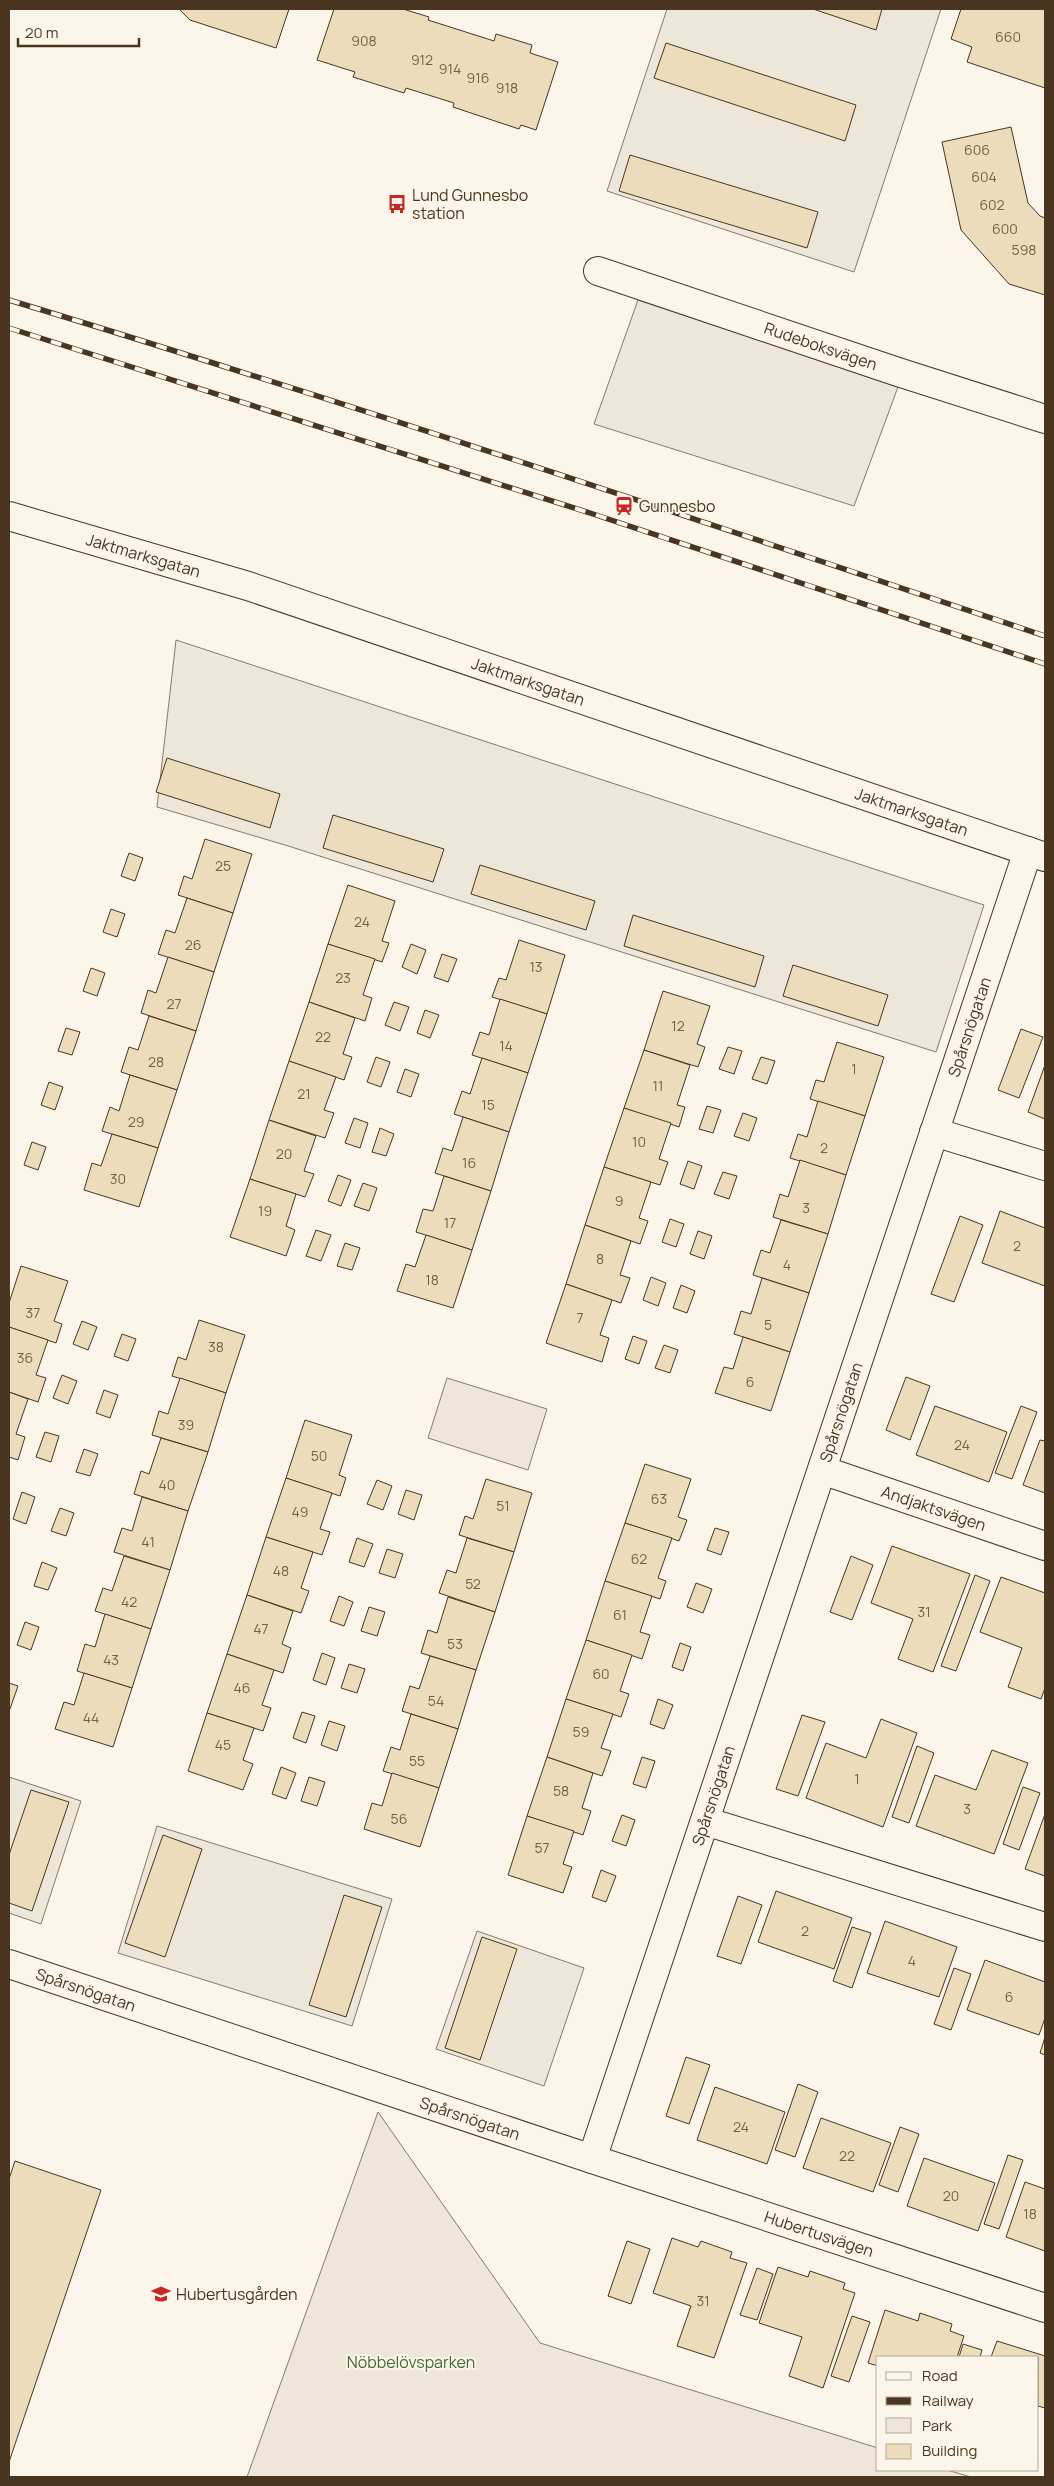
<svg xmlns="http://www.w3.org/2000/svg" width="1054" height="2486" font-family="Manrope,sans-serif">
<rect width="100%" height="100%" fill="#fbf6e9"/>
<g fill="#ede6d9" stroke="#887966">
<path d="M447 1378 547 1409 528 1470 428 1438Z"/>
<path d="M378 2112 540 2343 878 2448V2470H947L971 2477H247Z"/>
</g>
<g fill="#ede7d9" stroke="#887966">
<path d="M667 9H941L854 272 607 191Z"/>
<path d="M638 300 898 387 854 506 594 424Z"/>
<path d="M176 640 984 905 936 1052 285 845 157 807Z"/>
<path d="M9 1777 81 1801 41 1924 9 1913Z"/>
<path d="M157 1826 392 1899 352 2026 118 1953Z"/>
<path d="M477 1931 584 1968 544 2086 436 2049Z"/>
</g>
<g fill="#ecdcbc" stroke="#4a3520">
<path d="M179 9H289L276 48 190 20Z"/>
<path d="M334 9H403L429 17 428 20 494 41 496 34 532 45 530 53 558 62 536 130 521 125 519 129 453 107 454 103 406 88 404 93 353 77 355 72 317 60Z"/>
<path d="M813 9H882L876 30Z"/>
<path d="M961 9H1045V88L967 62 972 47 951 39Z"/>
<path d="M666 43 856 105 845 141 654 78Z"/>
<path d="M1011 127 1028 203 1040 216 1045 218V295L1009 284 961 230 942 142Z"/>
<path d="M630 155 818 212 807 248 619 191Z"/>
<path d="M167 758 280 794 270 828 156 792Z"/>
<path d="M333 815 444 849 433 882 323 848Z"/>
<path d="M205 839 252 854 233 913 178 895 184 876 192 879Z"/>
<path d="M129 853 143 858 135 881 121 876Z"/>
<path d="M480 865 595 901 586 930 471 894Z"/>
<path d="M348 885 395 901 382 941 389 943 382 962 328 944Z"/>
<path d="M187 898 233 913 214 972 158 954 166 930 175 933Z"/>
<path d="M111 909 125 914 117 937 103 932Z"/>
<path d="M633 915 764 956 755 987 624 946Z"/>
<path d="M519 940 565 955 547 1014 492 997 499 978 506 980Z"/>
<path d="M328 944 375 959 363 995 372 998 365 1021 309 1002Z"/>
<path d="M411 944 426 950 417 974 402 967Z"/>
<path d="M442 954 457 959 448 982 434 977Z"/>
<path d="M168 957 214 972 196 1031 141 1013 148 990 156 993Z"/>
<path d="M793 965 888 995 878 1026 783 996Z"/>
<path d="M91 968 105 973 97 996 83 991Z"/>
<path d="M663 991 710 1006 697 1044 705 1047 698 1067 644 1050Z"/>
<path d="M500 999 547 1014 528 1073 472 1055 480 1032 489 1035Z"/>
<path d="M309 1002 355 1018 343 1054 352 1057 344 1080 289 1061Z"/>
<path d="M394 1002 409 1007 400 1031 385 1025Z"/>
<path d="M425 1010 439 1015 430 1038 417 1033Z"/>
<path d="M149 1016 196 1031 177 1090 121 1072 129 1047 138 1050Z"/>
<path d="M66 1028 80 1032 72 1055 58 1051Z"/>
<path d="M1021 1029 1043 1037 1019 1098 998 1090Z"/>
<path d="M837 1042 884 1057 865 1116 810 1099 816 1080 824 1082Z"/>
<path d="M728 1047 742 1051 734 1074 719 1069Z"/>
<path d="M644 1050 690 1065 677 1105 685 1107 679 1127 624 1108Z"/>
<path d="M376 1057 390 1062 381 1087 367 1082Z"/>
<path d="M761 1057 775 1061 767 1084 752 1079Z"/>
<path d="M482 1058 528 1073 509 1132 454 1114 462 1091 470 1094Z"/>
<path d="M289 1061 336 1077 324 1110 334 1113 325 1138 269 1120Z"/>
<path d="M1045 1065V1119L1028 1112Z"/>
<path d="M405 1069 419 1074 411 1097 397 1092Z"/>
<path d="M130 1075 177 1090 158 1148 102 1131 110 1107 119 1111Z"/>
<path d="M49 1082 63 1087 55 1110 41 1105Z"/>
<path d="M818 1101 865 1116 846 1175 790 1158 798 1134 807 1137Z"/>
<path d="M707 1106 721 1110 713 1133 699 1129Z"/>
<path d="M624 1108 671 1123 659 1159 668 1162 660 1185 604 1167Z"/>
<path d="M743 1113 757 1118 749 1141 734 1136Z"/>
<path d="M463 1117 509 1132 491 1191 435 1173 443 1148 452 1151Z"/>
<path d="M354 1118 368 1123 360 1148 345 1143Z"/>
<path d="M269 1120 316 1136 304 1171 314 1174 305 1197 250 1179Z"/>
<path d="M380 1128 394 1134 386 1156 372 1152Z"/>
<path d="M112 1134 158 1148 139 1207 84 1190 92 1163 101 1166Z"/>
<path d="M32 1142 46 1147 38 1170 24 1165Z"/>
<path d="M800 1160 846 1175 828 1234 773 1217 780 1194 788 1197Z"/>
<path d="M688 1161 702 1166 694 1189 680 1184Z"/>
<path d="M604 1167 651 1182 639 1218 648 1221 640 1244 585 1225Z"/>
<path d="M723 1172 737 1176 729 1199 714 1194Z"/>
<path d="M338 1175 351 1180 341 1206 328 1201Z"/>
<path d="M444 1176 491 1191 472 1250 416 1232 423 1209 433 1211Z"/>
<path d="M250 1179 296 1194 286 1226 295 1230 286 1256 230 1237Z"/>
<path d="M363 1183 377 1188 369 1211 354 1206Z"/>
<path d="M1000 1211 1045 1228V1286L982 1263Z"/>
<path d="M960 1216 983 1225 954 1302 931 1294Z"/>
<path d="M670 1219 684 1224 676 1247 662 1242Z"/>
<path d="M781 1220 828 1234 809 1293 753 1275 761 1250 770 1253Z"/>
<path d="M585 1225 631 1241 620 1275 630 1278 621 1303 566 1284Z"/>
<path d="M316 1230 331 1235 321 1261 306 1256Z"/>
<path d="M698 1231 712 1236 704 1259 690 1254Z"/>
<path d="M426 1235 472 1250 453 1308 397 1291 406 1264 415 1267Z"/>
<path d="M345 1243 360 1248 352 1270 337 1266Z"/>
<path d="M21 1266 68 1281 54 1321 62 1324 56 1343 9 1327V1303Z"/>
<path d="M651 1277 666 1283 658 1306 643 1300Z"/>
<path d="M762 1278 809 1293 790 1352 734 1334 741 1311 751 1314Z"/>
<path d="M566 1284 612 1300 600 1335 609 1338 602 1362 546 1343Z"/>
<path d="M681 1285 695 1291 687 1313 673 1308Z"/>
<path d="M199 1320 245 1335 226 1393 172 1376 178 1357 186 1360Z"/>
<path d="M82 1321 97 1327 88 1350 73 1344Z"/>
<path d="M9 1327 48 1340 36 1375 46 1378 38 1402 9 1392Z"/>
<path d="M122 1334 136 1339 128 1361 114 1356Z"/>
<path d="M633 1336 647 1341 639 1364 625 1359Z"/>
<path d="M743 1337 790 1352 771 1411 715 1393 724 1367 733 1369Z"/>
<path d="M664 1345 678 1350 670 1373 655 1368Z"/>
<path d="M62 1375 77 1381 68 1404 53 1398Z"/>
<path d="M906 1377 930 1386 910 1440 886 1430Z"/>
<path d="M180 1378 226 1393 208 1452 152 1435 159 1411 168 1414Z"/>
<path d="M104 1390 118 1395 110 1418 96 1413Z"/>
<path d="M9 1392 28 1399 16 1434 25 1437 18 1460 9 1457Z"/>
<path d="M935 1406 1007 1432 989 1482 916 1455Z"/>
<path d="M1021 1406 1037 1412 1012 1479 995 1473Z"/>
<path d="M305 1420 352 1435 339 1475 346 1478 340 1496 286 1478Z"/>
<path d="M45 1432 59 1436 51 1462 36 1457Z"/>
<path d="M161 1438 208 1452 188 1511 134 1494 141 1471 149 1474Z"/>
<path d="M1040 1440 1045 1441V1493L1023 1485Z"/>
<path d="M84 1449 98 1454 90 1476 76 1472Z"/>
<path d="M645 1464 691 1479 678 1517 687 1520 679 1541 625 1523Z"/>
<path d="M286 1478 332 1493 320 1529 330 1532 322 1555 266 1537Z"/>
<path d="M486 1479 532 1493 514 1552 459 1535 465 1516 473 1519Z"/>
<path d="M377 1480 392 1486 383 1510 367 1504Z"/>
<path d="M406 1490 422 1495 414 1520 398 1514Z"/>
<path d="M22 1492 35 1497 26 1524 13 1519Z"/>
<path d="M142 1497 188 1511 170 1570 114 1552 122 1528 132 1531Z"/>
<path d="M60 1508 74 1513 66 1536 51 1531Z"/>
<path d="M625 1523 672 1538 658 1578 666 1581 660 1599 605 1581Z"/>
<path d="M715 1528 729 1532 721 1555 707 1550Z"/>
<path d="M266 1537 313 1552 301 1588 309 1591 301 1613 247 1595Z"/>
<path d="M357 1538 373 1544 364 1567 349 1562Z"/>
<path d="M467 1538 514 1552 495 1612 439 1593 447 1570 456 1573Z"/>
<path d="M892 1546 970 1574 933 1672 898 1659 913 1619 871 1603Z"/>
<path d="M387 1549 403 1554 395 1578 379 1573Z"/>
<path d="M124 1556 170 1570 151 1629 95 1611 103 1588 112 1591Z"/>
<path d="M851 1556 873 1565 852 1620 830 1612Z"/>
<path d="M42 1562 57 1568 48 1590 34 1586Z"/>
<path d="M975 1575 990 1581 956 1671 941 1666Z"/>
<path d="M1001 1577 1045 1593V1688L1041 1699 1008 1687 1022 1648 980 1632Z"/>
<path d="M605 1581 652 1596 640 1632 650 1635 642 1659 586 1640Z"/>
<path d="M696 1583 712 1589 703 1613 687 1607Z"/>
<path d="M247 1595 293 1611 282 1644 291 1648 283 1673 227 1654Z"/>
<path d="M339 1596 353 1602 344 1626 330 1621Z"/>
<path d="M448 1597 495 1612 476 1670 421 1653 428 1630 437 1633Z"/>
<path d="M369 1607 385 1612 377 1636 361 1631Z"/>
<path d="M105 1614 151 1629 132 1688 77 1671 85 1644 95 1647Z"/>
<path d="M25 1622 39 1627 31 1650 17 1645Z"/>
<path d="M586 1640 632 1655 620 1691 629 1694 621 1717 566 1699Z"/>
<path d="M680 1643 691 1647 683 1671 672 1667Z"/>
<path d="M322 1653 335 1658 326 1685 313 1680Z"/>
<path d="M227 1654 274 1670 262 1705 271 1708 263 1731 207 1713Z"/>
<path d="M430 1656 476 1670 458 1729 402 1711 410 1686 419 1689Z"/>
<path d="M349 1664 365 1669 357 1693 341 1688Z"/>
<path d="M84 1673 132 1688 113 1747 55 1729 64 1702 74 1705Z"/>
<path d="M9 1683 18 1686 10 1709H9Z"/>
<path d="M566 1699 613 1714 601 1748 611 1751 602 1776 547 1757Z"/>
<path d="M658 1699 673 1705 664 1729 650 1724Z"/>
<path d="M302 1712 315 1716 306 1743 293 1738Z"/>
<path d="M207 1713 254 1728 243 1760 253 1764 243 1790 188 1771Z"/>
<path d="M411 1714 458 1729 439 1788 383 1771 391 1747 400 1750Z"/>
<path d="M802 1715 825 1722 798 1796 776 1789Z"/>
<path d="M881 1719 917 1733 883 1827 806 1798 826 1743 866 1758Z"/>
<path d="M329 1721 345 1726 337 1751 321 1745Z"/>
<path d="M917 1746 934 1753 909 1823 892 1817Z"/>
<path d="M992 1750 1028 1763 994 1854 916 1826 935 1775 976 1790Z"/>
<path d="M547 1757 593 1773 582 1808 591 1811 583 1835 527 1816Z"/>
<path d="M642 1757 655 1761 646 1788 633 1784Z"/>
<path d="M281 1767 296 1773 286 1799 272 1794Z"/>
<path d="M392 1773 439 1788 420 1847 364 1829 372 1803 382 1806Z"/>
<path d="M309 1777 325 1782 317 1806 301 1801Z"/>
<path d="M1023 1787 1040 1793 1019 1850 1003 1844Z"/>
<path d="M31 1790 69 1802 32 1911 9 1903V1855Z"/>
<path d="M1045 1814V1876L1025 1869Z"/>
<path d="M622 1815 635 1820 626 1846 612 1841Z"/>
<path d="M527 1816 574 1831 563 1864 572 1867 563 1893 508 1875Z"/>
<path d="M163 1835 202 1849 165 1957 125 1943Z"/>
<path d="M601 1870 616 1876 606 1902 592 1897Z"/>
<path d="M776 1891 852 1918 834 1969 758 1942Z"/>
<path d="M344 1895 382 1907 346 2017 309 2005Z"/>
<path d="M738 1896 762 1905 741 1964 717 1956Z"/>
<path d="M885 1921 957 1947 939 1997 867 1973Z"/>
<path d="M852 1927 871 1933 852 1988 833 1981Z"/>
<path d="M482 1937 517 1949 480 2060 445 2048Z"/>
<path d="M985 1960 1045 1982V2018L1039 2035 967 2010Z"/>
<path d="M954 1968 971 1974 951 2030 934 2024Z"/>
<path d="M1045 2037V2055L1040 2053Z"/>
<path d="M686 2057 710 2065 689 2124 666 2116Z"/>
<path d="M798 2084 818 2092 795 2157 775 2150Z"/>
<path d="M715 2087 785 2112 767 2164 697 2140Z"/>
<path d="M821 2118 891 2143 873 2192 803 2168Z"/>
<path d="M900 2127 919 2134 898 2192 879 2185Z"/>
<path d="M1008 2155 1023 2160 999 2229 984 2224Z"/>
<path d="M924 2158 995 2183 978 2231 907 2206Z"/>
<path d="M15 2161 101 2190 9 2462V2179Z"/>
<path d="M1025 2182 1045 2189V2251L1006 2237Z"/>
<path d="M672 2238 698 2247 701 2241 732 2252 730 2258 747 2263 714 2358 677 2346 691 2306 653 2293Z"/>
<path d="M627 2241 650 2249 631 2304 608 2296Z"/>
<path d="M778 2267 808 2277 810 2271 845 2283 843 2289 855 2293 823 2388 789 2376 802 2337 759 2323Z"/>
<path d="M757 2268 773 2274 757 2320 740 2315Z"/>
<path d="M885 2310 918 2321 920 2313 952 2324 950 2331 964 2336 957 2357H878V2366L868 2363Z"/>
<path d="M852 2316 870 2322 849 2382 831 2376Z"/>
<path d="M997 2341 1045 2356V2408L1038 2406V2357H991Z"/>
<path d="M963 2344 982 2350 980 2357H959Z"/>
</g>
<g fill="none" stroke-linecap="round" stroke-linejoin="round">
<g stroke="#4a3520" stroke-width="30">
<g id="street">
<path id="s1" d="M9 516 248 586 1045 857"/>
<path d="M934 1132 1045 1166"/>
<path id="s2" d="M822 1470 1045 1546"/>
<path d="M705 1821 1045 1927"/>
<path id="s3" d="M9 1964 592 2159 1028 851"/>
<path id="s4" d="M592 2159 1045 2308"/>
</g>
</g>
<g stroke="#4a3520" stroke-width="30">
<g id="secondary">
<path id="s5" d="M598 271 898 372 1045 419"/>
</g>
</g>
<use href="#street" stroke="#fbf6e9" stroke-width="28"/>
<use href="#secondary" stroke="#fbf6e9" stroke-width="28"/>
<g stroke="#4a3520" stroke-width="5.5">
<g id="rail">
<path d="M9 300C356 405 701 521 1045 636"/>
<path d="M9 328 593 514 1045 664"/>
</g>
</g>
<use href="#rail" stroke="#fbf6e9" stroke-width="4" stroke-dasharray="11" stroke-linecap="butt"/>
</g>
<defs>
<g id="bus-bare" transform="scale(1.5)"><path d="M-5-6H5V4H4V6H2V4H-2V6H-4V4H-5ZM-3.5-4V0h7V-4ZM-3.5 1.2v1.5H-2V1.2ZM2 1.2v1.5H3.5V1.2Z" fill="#c62828" stroke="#fbf6e9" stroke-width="2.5" paint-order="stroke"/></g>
<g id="station-bare" transform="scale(1.5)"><path d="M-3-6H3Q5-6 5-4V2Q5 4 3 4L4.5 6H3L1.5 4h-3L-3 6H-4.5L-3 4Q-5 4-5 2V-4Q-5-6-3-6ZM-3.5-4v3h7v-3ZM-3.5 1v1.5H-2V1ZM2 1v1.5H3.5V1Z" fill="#c62828" stroke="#fbf6e9" stroke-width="2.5" paint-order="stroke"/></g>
<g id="school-bare" transform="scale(1.5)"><path d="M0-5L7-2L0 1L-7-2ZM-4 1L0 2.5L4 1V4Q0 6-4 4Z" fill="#c62828" stroke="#fbf6e9" stroke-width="2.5" paint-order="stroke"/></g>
</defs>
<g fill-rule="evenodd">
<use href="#bus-bare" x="397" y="204"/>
<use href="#station-bare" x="624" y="506"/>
<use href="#school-bare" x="161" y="2294"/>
</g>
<g text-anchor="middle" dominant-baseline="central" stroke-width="4" stroke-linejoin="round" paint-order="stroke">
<g font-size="14" fill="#725f47">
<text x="1008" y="36">660</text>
<text x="364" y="40">908</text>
<text x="422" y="59">912</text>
<text x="450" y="68">914</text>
<text x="478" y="77">916</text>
<text x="507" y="87">918</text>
<text x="977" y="149">606</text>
<text x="984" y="176">604</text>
<text x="992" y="204">602</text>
<text x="1005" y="228">600</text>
<text x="1024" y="249">598</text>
<text x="223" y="865">25</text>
<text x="362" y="921">24</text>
<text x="193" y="944">26</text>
<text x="536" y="966">13</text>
<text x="343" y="977">23</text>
<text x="174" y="1003">27</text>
<text x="678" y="1025">12</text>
<text x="323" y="1036">22</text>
<text x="506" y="1045">14</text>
<text x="156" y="1061">28</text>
<text x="854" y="1068">1</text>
<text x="658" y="1085">11</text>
<text x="304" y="1093">21</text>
<text x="488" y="1104">15</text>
<text x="136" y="1121">29</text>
<text x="639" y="1141">10</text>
<text x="824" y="1147">2</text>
<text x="284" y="1153">20</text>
<text x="469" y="1162">16</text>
<text x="118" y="1178">30</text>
<text x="619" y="1200">9</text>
<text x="806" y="1207">3</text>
<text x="265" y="1210">19</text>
<text x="450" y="1222">17</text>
<text x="1017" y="1245">2</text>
<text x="600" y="1258">8</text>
<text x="787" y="1264">4</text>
<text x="432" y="1279">18</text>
<text x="33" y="1312">37</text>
<text x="580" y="1317">7</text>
<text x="768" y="1324">5</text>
<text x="216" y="1346">38</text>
<text x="25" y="1357">36</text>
<text x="750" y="1381">6</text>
<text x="186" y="1424">39</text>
<text x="962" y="1444">24</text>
<text x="319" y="1455">50</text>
<text x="167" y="1484">40</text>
<text x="659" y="1498">63</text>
<text x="503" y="1505">51</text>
<text x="300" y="1511">49</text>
<text x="148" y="1541">41</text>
<text x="639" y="1558">62</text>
<text x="281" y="1570">48</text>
<text x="473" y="1583">52</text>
<text x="129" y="1601">42</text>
<text x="924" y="1611">31</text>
<text x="620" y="1614">61</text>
<text x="261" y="1628">47</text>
<text x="455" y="1643">53</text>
<text x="111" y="1659">43</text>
<text x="601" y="1673">60</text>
<text x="242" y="1687">46</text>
<text x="436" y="1700">54</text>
<text x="91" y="1717">44</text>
<text x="581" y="1731">59</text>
<text x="223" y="1744">45</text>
<text x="417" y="1760">55</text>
<text x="857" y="1778">1</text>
<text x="561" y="1790">58</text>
<text x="967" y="1808">3</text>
<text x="399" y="1818">56</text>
<text x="542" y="1847">57</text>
<text x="805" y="1930">2</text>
<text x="912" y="1960">4</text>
<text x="1009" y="1996">6</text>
<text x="741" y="2126">24</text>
<text x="847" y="2155">22</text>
<text x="951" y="2195">20</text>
<text x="1030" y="2213">18</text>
<text x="703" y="2300">31</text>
</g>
<g font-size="16" fill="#4a3520" stroke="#fbf6e9" text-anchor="start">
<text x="412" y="195">Lund Gunnesbo<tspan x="412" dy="18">station</tspan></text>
<text x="639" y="506">Gunnesbo</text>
<text x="176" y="2294">Hubertusgården</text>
</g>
<g font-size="16" fill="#4a3520" stroke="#fbf6e9">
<text stroke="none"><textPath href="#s5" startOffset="235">Rudeboksvägen</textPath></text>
<text stroke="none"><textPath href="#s1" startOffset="140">Jaktmarksgatan</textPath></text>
<text stroke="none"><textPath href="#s1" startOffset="545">Jaktmarksgatan</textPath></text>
<text stroke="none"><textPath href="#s1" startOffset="950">Jaktmarksgatan</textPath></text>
<text stroke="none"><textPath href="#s3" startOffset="1808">Spårsnögatan</textPath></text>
<text stroke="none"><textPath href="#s3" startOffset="1402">Spårsnögatan</textPath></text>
<text stroke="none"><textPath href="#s2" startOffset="118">Andjaktsvägen</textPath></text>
<text stroke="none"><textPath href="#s3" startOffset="998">Spårsnögatan</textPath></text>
<text stroke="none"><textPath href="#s3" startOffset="81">Spårsnögatan</textPath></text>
<text stroke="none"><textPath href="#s3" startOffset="486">Spårsnögatan</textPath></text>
<text stroke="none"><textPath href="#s4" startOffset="239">Hubertusvägen</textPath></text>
</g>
<g font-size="16" fill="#436837" stroke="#fbf6e9">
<text x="411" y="2362">Nöbbelövsparken</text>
</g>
</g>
<rect width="1054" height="2486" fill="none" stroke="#4a3520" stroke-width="20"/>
<rect x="876" y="2356" width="162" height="115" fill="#fbf6e9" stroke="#b4a999"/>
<rect x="886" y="2372" width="25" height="8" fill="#fbf6e9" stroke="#b4a999"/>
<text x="922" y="2381" font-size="15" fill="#4a3520">Road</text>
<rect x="886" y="2397" width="25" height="8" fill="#4a3520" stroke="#b4a999"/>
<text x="922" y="2406" font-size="15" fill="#4a3520">Railway</text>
<rect x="886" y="2418" width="25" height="15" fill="#ede6d9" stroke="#b4a999"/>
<text x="922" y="2431" font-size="15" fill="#4a3520">Park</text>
<rect x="886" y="2444" width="25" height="15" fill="#ecdcbc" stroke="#b4a999"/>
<text x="922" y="2456" font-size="15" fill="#4a3520">Building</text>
<path d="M18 38v8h121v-8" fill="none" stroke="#4a3520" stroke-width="2.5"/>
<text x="25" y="38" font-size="15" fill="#4a3520" stroke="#fbf6e9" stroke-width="4" paint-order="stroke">20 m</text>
</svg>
